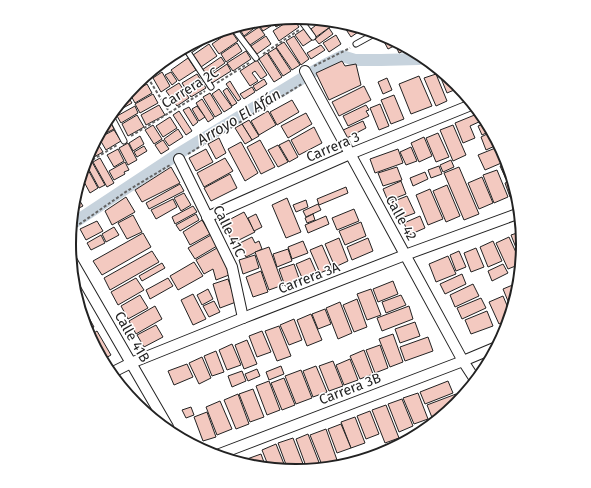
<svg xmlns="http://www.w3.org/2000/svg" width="591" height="488" font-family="'Fira Sans',sans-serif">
<rect width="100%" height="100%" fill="#fff"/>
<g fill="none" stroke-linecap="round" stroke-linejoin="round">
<path stroke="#c7d3dd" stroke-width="12" d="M72 224 178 154 324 65 342 56 355 60H381L419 59"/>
</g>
<g fill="#f3c9c0" stroke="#222">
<path d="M291 18 276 27 273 22Z"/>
<path d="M293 18 299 27 279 41 273 31Z"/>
<path d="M269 22 271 26 263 31 258 24Z"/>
<path d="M320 22 327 23 330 27 316 37 311 29Z"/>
<path d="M256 25 257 26 244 36 239 28Z"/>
<path d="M259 27 265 35 250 45 244 37Z"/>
<path d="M346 27 361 30 351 37 345 28Z"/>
<path d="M329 28 333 34 319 44 315 39Z"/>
<path d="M304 29 312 40 303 46 295 35Z"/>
<path d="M231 31 238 41 219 54 212 44Z"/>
<path d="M336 35 341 44 329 52 323 43Z"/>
<path d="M384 35 391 40 394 46 388 49 381 36Z"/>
<path d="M266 36 271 44 257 54 251 46Z"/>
<path d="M294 36 309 59 301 65 286 41Z"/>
<path d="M284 42 300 65 292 70 276 47Z"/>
<path d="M394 42 406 50 399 53Z"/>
<path d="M237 43 242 51 226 62 221 54Z"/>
<path d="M209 44 217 56 201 67 193 55Z"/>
<path d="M321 45 325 50 311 59 307 53Z"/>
<path d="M276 48 291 71 283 76 268 53Z"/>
<path d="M246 51 251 59 233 71 227 63Z"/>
<path d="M267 53 282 77 274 82 259 59Z"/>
<path d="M221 57 225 63 206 76 202 70Z"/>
<path d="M188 58 196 70 179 81 171 70Z"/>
<path d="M257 60 267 75 261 79 255 71 252 73 258 81 250 86 240 71Z"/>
<path d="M342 61 345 66 356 64 361 85 329 100 316 73Z"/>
<path d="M227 64 231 71 212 83 208 77Z"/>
<path d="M438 71 456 84 459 88 447 93Z"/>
<path d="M162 72 170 86 161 92 153 78Z"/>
<path d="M171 72 177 81 172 85 165 75Z"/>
<path d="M197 74 206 88 191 97 182 83Z"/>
<path d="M436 74 447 101 436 106 424 78Z"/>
<path d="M419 76 432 106 411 114 399 84Z"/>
<path d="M144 77 147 82 129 92 135 83Z"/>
<path d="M387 78 392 90 383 94 378 82Z"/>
<path d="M264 79 267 84 256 91 253 86Z"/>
<path d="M230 81 241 99 238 101 226 84Z"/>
<path d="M179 83 189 98 177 106 166 91Z"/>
<path d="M147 84 152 93 135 103 130 94Z"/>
<path d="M364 86 371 100 339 116 332 102Z"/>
<path d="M252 87 255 92 244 99 240 94Z"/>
<path d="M227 88 237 103 232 106 223 91Z"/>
<path d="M219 89 232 107 224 112 212 94Z"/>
<path d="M210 93 222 113 215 117 203 97Z"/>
<path d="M153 94 158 103 140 113 135 104Z"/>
<path d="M127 95 132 103 116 112Z"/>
<path d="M394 95 404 119 391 124 381 100Z"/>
<path d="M202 99 214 118 208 122 196 103Z"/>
<path d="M292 100 299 112 277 125 270 112Z"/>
<path d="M380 104 389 126 379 130 370 108Z"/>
<path d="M159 105 165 115 146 125 141 115Z"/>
<path d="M366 105 369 110 366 111 369 116 348 126 343 116Z"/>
<path d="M135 106 138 113 121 123 117 116Z"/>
<path d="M197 106 205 117 199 121 192 109Z"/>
<path d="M189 107 198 122 193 126 183 110Z"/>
<path d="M179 111 192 131 186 135 173 115Z"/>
<path d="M268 111 276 125 259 135 251 121Z"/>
<path d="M306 113 312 124 288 138 281 126Z"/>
<path d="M477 114 481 121 470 126 475 138 463 143 455 123Z"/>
<path d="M137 115 144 127 128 136 122 124Z"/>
<path d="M170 117 177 128 163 137 156 126Z"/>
<path d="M249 120 259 136 252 140 242 124Z"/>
<path d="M110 121 114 129 100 136Z"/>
<path d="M363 121 366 128 345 139 341 131Z"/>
<path d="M242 124 252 140 245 144 235 128Z"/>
<path d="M483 124 488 132 482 135 478 126Z"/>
<path d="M153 125 162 139 154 144 145 130Z"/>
<path d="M453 125 466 155 453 161 440 130Z"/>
<path d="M314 127 322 143 299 155 291 140Z"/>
<path d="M178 129 183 137 169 146 164 139Z"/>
<path d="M114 130 121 141 106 150 99 138Z"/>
<path d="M438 133 449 157 436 162 426 138Z"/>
<path d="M489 133 497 145 486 150 481 137Z"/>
<path d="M140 136 144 144 133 151 129 143Z"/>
<path d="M424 137 432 156 419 162 411 143Z"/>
<path d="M219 138 226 153 216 159 208 144Z"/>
<path d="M163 140 169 149 161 154 155 145Z"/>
<path d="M260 140 275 167 261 174 247 147Z"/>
<path d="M289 140 298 157 289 162 279 145Z"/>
<path d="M96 141 103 152 85 162 86 157Z"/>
<path d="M241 142 258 173 245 181 228 149Z"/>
<path d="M128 143 137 160 128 165 119 148Z"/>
<path d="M278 145 288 162 278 167 268 150Z"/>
<path d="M144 146 147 151 137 157 134 152Z"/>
<path d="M411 147 417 161 406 165 400 152Z"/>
<path d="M498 147 505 157 506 161 485 170 478 155Z"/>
<path d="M118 149 124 161 114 167 107 155Z"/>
<path d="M206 149 213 162 196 171 189 158Z"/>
<path d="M398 149 403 163 375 173 370 159Z"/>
<path d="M100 158 114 183 107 187 93 162Z"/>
<path d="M225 158 233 171 204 187 197 173Z"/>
<path d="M451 160 454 167 443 172 440 165Z"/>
<path d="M92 162 105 185 99 188 87 166Z"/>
<path d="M125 162 129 170 124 172 125 174 114 180 109 171Z"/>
<path d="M506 163 509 178 506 179 500 166Z"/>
<path d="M86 166 98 188 90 193 82 178 84 167Z"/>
<path d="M439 166 442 174 431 178 428 170Z"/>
<path d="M171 167 180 183 142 202 135 190Z"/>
<path d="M397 167 402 180 383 186 378 173Z"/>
<path d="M459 167 479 214 464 220 444 173Z"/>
<path d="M497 170 508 197 494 203 483 175Z"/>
<path d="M425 172 428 179 413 186 410 178Z"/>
<path d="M230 174 237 188 211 201 204 188Z"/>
<path d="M482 177 493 203 479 209 468 183Z"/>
<path d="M401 181 406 194 388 201 383 189Z"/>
<path d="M510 181 513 195 510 197 505 183Z"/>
<path d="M180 184 184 191 149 209 146 203Z"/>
<path d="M447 185 460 216 446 222 433 191Z"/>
<path d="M346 187 348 193 319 205 317 199Z"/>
<path d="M430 189 443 219 428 225 416 195Z"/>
<path d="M184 193 191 205 181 211 174 198Z"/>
<path d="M407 196 415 213 399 219 392 202Z"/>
<path d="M126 197 135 212 112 225 105 211Z"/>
<path d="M78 198 83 206 75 210Z"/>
<path d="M287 198 301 232 286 238 272 205Z"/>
<path d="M173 199 177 207 156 219 151 210Z"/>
<path d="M306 200 308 207 296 212 293 205Z"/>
<path d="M318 204 321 210 306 217 303 211Z"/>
<path d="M193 206 197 212 175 224 172 217Z"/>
<path d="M354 209 359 221 337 230 332 218Z"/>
<path d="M244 212 255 232 233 243 223 223Z"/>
<path d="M196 214 199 220 180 231 176 225Z"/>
<path d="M256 214 262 227 254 231 248 218Z"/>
<path d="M313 214 315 220 307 223 305 218Z"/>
<path d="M133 215 142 232 127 239 118 223Z"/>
<path d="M326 216 329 224 308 233 305 225Z"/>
<path d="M420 216 425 228 409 235 404 223Z"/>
<path d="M202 220 210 234 190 245 183 232Z"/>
<path d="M97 221 103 231 86 240 80 229Z"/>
<path d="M361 222 366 236 345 245 339 231Z"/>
<path d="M114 227 119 235 106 242 102 234Z"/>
<path d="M520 232 522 244 520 258 511 235Z"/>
<path d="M143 233 151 247 102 275 93 261Z"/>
<path d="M101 235 105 243 91 250 87 243Z"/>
<path d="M211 235 217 246 195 259 188 248Z"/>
<path d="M252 237 255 243 259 241 262 249 246 257 242 250 239 252 236 245Z"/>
<path d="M509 237 519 259 518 265 508 269 496 243Z"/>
<path d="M339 238 348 261 335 267 325 244Z"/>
<path d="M368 238 373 251 352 260 347 247Z"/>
<path d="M303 241 308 253 292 259 288 247Z"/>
<path d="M493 241 502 261 488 267 480 247Z"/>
<path d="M322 245 332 268 320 273 310 250Z"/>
<path d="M269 247 283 285 269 290 255 252Z"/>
<path d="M217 248 225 262 229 275 216 280 213 269 204 274 196 260Z"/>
<path d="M476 248 484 267 471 272 464 253Z"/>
<path d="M288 249 292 261 277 267 273 254Z"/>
<path d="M152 251 159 262 110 290 104 278Z"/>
<path d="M459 251 466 267 456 271 450 255Z"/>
<path d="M255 255 259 268 243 274 239 260Z"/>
<path d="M448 256 456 274 436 282 429 264Z"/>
<path d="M310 258 317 274 303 280 296 264Z"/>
<path d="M194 262 203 276 178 290 170 276Z"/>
<path d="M162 263 165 268 142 281 139 276Z"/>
<path d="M294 264 300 281 285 286 279 269Z"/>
<path d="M503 264 508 273 492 281 488 271Z"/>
<path d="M261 271 268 292 253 297 246 277Z"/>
<path d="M462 274 466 284 445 294 440 284Z"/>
<path d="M136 278 144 290 118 305 111 292Z"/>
<path d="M168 278 173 286 150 299 146 290Z"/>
<path d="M228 279 236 302 220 308 213 284Z"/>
<path d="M393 281 398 294 378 302 373 289Z"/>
<path d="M473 284 479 296 455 307 450 295Z"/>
<path d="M515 284 510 306 503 289Z"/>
<path d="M208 289 213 299 202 305 197 295Z"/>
<path d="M371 289 381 315 367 320 357 294Z"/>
<path d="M193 294 206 319 193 325 181 300Z"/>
<path d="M140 295 148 308 128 319 121 306Z"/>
<path d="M401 295 406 305 386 313 382 302Z"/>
<path d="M503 296 509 310 507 320 499 324 489 302Z"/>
<path d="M481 298 486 308 462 319 457 308Z"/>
<path d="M357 299 367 327 354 332 343 305Z"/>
<path d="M214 301 220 312 209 317 203 306Z"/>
<path d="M340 302 352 333 338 339 326 308Z"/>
<path d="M155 306 162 319 136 334 129 321Z"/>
<path d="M409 306 413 319 382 331 377 318Z"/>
<path d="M325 309 331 324 318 329 312 314Z"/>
<path d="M487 311 493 326 471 334 465 320Z"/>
<path d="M87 314 94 327 86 331 83 316Z"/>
<path d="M311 314 322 340 307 346 297 320Z"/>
<path d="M294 319 302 340 289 345 280 325Z"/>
<path d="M415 322 420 336 400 343 395 329Z"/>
<path d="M156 325 163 337 144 347 137 335Z"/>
<path d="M279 326 291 356 277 361 265 331Z"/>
<path d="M97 331 111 355 104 359 89 336Z"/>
<path d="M262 331 271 352 257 357 249 336Z"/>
<path d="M393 334 403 362 390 367 379 339Z"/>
<path d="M428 337 433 351 405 361 400 347Z"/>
<path d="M247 340 257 364 244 369 235 345Z"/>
<path d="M232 344 241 365 227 370 219 350Z"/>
<path d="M380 345 388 368 375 373 366 350Z"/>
<path d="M364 350 373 374 360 379 350 356Z"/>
<path d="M216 351 224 372 212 376 204 356Z"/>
<path d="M202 357 211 378 199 384 189 363Z"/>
<path d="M350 359 358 380 344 385 336 365Z"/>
<path d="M333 361 343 386 329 391 319 366Z"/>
<path d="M187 364 193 377 174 385 168 371Z"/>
<path d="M281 366 284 374 269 380 266 372Z"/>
<path d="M316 366 327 392 313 397 303 371Z"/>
<path d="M257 369 260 376 248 381 245 374Z"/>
<path d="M301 370 312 398 296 404 285 376Z"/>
<path d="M242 371 246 381 232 387 228 376Z"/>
<path d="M284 378 295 405 282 410 271 383Z"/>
<path d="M269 381 280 410 267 415 256 386Z"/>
<path d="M448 381 453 393 425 404 420 392Z"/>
<path d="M253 389 264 417 250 422 239 394Z"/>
<path d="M418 393 428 419 414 424 403 398Z"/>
<path d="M238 394 249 424 236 429 224 400Z"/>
<path d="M456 394 458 401 456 405 433 420 427 405Z"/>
<path d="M402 399 413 426 399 432 388 404Z"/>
<path d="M220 401 232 429 217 435 206 407Z"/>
<path d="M386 405 399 438 385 443 372 410Z"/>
<path d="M191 407 194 415 186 418 182 410Z"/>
<path d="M370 411 379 434 366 439 357 416Z"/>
<path d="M207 412 216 437 203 441 194 417Z"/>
<path d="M355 417 365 443 351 448 341 422Z"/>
<path d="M341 424 351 448 337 453 328 429Z"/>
<path d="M326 429 337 460 322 465 310 435Z"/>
<path d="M308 434 320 465 307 469 296 439Z"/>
<path d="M293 438 305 469 295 471 288 470 278 443Z"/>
<path d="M276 444 286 469 268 465 262 450Z"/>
<path d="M261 454 265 465 248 462 247 459Z"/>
</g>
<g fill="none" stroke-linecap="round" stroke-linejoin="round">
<g stroke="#222" stroke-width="7">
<g id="lane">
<path d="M299 18 313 37"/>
<path d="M234 29 256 58"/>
<path d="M356 44 376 33"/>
<path d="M186 49 211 87"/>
<path d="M112 118 124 141"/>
</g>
</g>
<g stroke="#222" stroke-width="12">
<g id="street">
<path d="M187 49 209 34"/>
<path d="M305 71 463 361 474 378"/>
<path d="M179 159 232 267 243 318"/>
<path d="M207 217 350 154 471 105"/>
<path d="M72 261 168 427"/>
<path d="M113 372 131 363 243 318 405 255 517 214"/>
<path d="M217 455 463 361 494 348"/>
</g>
</g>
<g stroke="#646464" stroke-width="2" stroke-dasharray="3 2" stroke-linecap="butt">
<path d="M263 54 299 30"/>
<path d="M314 66 350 48"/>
<path d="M150 73 148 78 170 113"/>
<path d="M217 83 249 63"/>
<path d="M131 136 205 91"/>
<path d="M188 154 302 84"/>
<path d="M84 165 117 145"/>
<path d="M71 230 127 191 170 165"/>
</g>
<use href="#lane" stroke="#fff" stroke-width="5"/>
<use href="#street" stroke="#fff" stroke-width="10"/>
</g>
<g text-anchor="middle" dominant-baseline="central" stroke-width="3" stroke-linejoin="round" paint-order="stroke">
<g font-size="14" fill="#222" stroke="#fff">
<text transform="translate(190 88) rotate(-32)">Carrera 2C</text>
<text transform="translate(333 147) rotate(-23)">Carrera 3</text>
<text transform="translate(401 218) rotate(61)">Calle 42</text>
<text transform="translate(229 231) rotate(64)">Calle 41C</text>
<text transform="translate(309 278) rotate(-21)">Carrera 3A</text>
<text transform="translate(132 337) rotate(60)">Calle 41B</text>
<text transform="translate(350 389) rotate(-21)">Carrera 3B</text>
</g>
<g font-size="15" font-style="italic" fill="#222" stroke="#fff">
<text transform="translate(239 117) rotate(-31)">Arroyo El Afán</text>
</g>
</g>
<path d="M0 0H591V488H0ZM76 244a220 220 0 1 1 440 0a220 220 0 1 1-440 0Z" fill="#fff" fill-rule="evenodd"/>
<path fill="none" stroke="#222" stroke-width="2" d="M76 244a220 220 0 1 1 440 0a220 220 0 1 1-440 0Z"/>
</svg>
